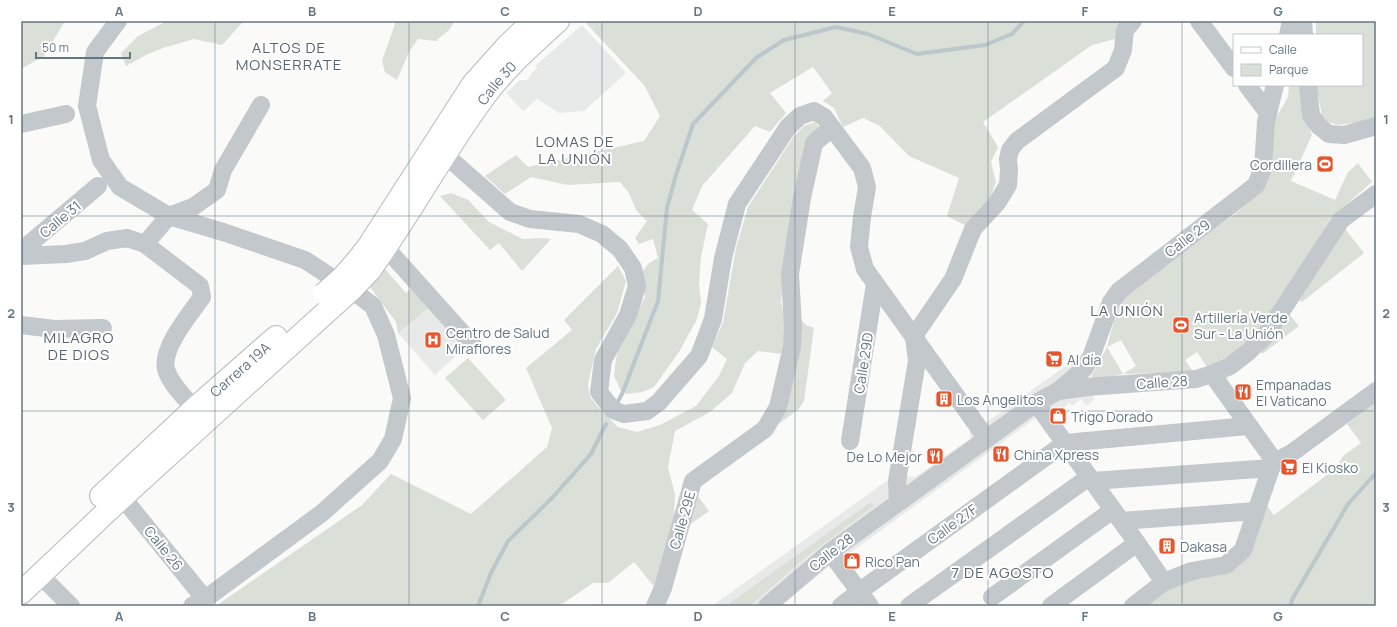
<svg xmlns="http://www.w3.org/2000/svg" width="1397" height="627" font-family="Manrope,sans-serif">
<rect width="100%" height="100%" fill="#fafaf8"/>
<g fill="#e8e9e9">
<path d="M582 25 626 73 584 111 559 113 537 99 523 111 506 93 520 80H528L531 74 537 68 535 66Z"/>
<path d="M432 305 468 345 435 375 399 334Z"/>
<path d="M1084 353 1087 387 1095 399 1086 406 1081 399 1072 406 1070 403 1061 410 1058 406 1039 420 1037 417 843 558 832 564 781 606H712L888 480 905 476 915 477 971 438 969 427 984 424Z"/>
</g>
<g fill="#dadfd7" fill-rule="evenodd">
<path d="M21 21H65L44 56 21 69Z"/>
<path d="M167 21H244L222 45 194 39 163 48 148 54 126 66 121 53 138 36Z"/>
<path d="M396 21H455L449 30 436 41 418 39 409 52 397 80 385 72 382 61Z"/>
<path d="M584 21H1123L1115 39 1092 45 983 122 998 147 991 162 996 182 990 198 978 210 966 226 947 216 959 178 909 156 880 126 863 118 843 127 834 108 823 101 832 93 813 67 770 93 786 113 770 132 755 126 702 186 692 210 708 224 701 257 699 284 701 303 697 319 679 352 654 387 642 392 627 394 621 391 614 376 615 366 617 354 645 297 641 273 649 263 658 258 653 239 639 244 635 238 647 221 636 210 629 193 620 182 568 185 531 177 505 194 485 176 516 155 528 167 644 141 660 116 644 85Z"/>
<path d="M1316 21H1376V120L1337 125 1327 121 1322 115 1316 85H1362V35H1316Z"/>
<path d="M1289 85H1303L1305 113 1312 135 1291 181 1335 200 1348 172 1358 163 1372 182 1331 218 1285 292 1260 328 1240 348 1225 358 1207 367 1197 352 1185 360 1193 372 1123 374 1096 380 1092 379V375L1107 347 1116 312 1122 300 1159 268 1235 214 1261 191 1275 120 1288 97ZM1121 340 1136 366 1123 374 1107 347Z"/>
<path d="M815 122 821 130 785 266 781 302 786 323 782 354 758 351 745 363 732 393 710 412 675 431 668 467 675 495 673 535 656 589 634 562 608 583H593L559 606H221L220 603 362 505 391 474 471 514 547 447 552 428 526 368 572 330 564 320 618 266 626 281 617 313 596 349 588 384 590 397 598 407 618 427 637 432 660 425 696 406 719 376 727 359 712 347 723 322 736 248 748 207 794 136 804 126Z"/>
<path d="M451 193 468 200 489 222 523 239 539 238 551 239 522 271 499 243 490 250 440 196Z"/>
<path d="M1345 229 1364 253 1302 302 1299 300Z"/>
<path d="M384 268 406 293 414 286 432 305 398 334 396 322 370 287Z"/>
<path d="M792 309 806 325 814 328 804 401 799 409 774 427Z"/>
<path d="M1289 314 1299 326 1262 354 1260 351Z"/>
<path d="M468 358 506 400 483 420 445 378Z"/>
<path d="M1376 401V606H1146L1162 593 1181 583 1217 573 1266 505 1274 515 1336 468 1343 456 1361 443 1347 424Z"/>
<path d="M695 492 709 511 681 531Z"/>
<path d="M871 502 874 506 805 558 750 606H726Z"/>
</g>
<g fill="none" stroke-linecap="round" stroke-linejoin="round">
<g stroke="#bbc7cb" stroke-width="4">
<path d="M616 405 622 394 658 301 667 208 675 178 693 124 756 58 784 40 836 27 868 34 917 54 985 45 1012 34 1024 21"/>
<path d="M478 606 491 573 508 541 553 497 591 454 606 424"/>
<path d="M1290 606 1293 598 1348 504 1376 473"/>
</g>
<g stroke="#b5babe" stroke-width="24">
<g id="major">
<path d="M357 261 368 247 473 84 507 46 533 21"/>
<path id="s1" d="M370 270C410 214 443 153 484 97 505 68 532 45 558 21"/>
<path id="s2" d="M101 496 194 409 276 337"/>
<path d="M21 593 118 501 312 325"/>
</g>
</g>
<g stroke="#c3c8cc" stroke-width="18">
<path d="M118 21 95 52 87 106 101 160 120 187 169 216 223 232 305 260 360 296 373 306 386 335 402 398 393 439 380 461 322 513 205 599 192 606"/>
<path d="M1199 21 1234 68"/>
<path d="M1303 21 1304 35"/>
<path d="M1288 35 1291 21"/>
<path d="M1247 85 1268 113"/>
<path d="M1308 85 1311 115 1319 126 1329 134 1344 135 1376 126"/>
<path d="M21 124 66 114"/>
<path d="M435 146 510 212 530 219 579 224 602 234 620 249 633 268 637 286 628 315 603 360 599 392 613 410 624 414 647 411 659 402 699 356 713 319 723 258 737 204 788 127 800 116 814 111 824 117 862 168 867 187 862 217 859 247 865 269 987 439"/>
<path d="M145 244 169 216 193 207 217 190 223 170 261 105"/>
<path d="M386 248 473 345"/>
<path d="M21 251 98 186"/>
<path d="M21 256 66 254 85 251 107 241 127 238 145 244 200 286 202 297C190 314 161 348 166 369 170 384 185 397 194 409"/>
<path d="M21 325 54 329 103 328"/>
<path d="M914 336 953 279 973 229 997 203 1008 185 1009 170 1008 159 1010 150 1017 141 1116 68 1123 50 1125 30 1133 21"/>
<path d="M1212 374 1275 462"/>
<path d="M1058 391 1084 369 1091 357 1111 302 1119 291 1246 193 1256 185 1263 168 1266 122 1275 85"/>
<path d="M1036 403 1137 543 1164 582"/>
<path d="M850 441 875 284"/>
<path d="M1093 481 1271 468"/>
<path d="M122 497 205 599"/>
<path d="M898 502 897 481 917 361 914 337"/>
<path d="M1121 521 1256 511"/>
<path d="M830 552 870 606"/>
<path d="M40 575 71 606"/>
<path d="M992 597 1113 510"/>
<path d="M655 606 663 588 693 481 765 429 778 407 792 347 793 326 790 274 802 198 814 143 832 128"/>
<path d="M767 606 830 552 1036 403 1058 391 1087 387 1196 379 1212 374 1230 366 1247 353 1265 336 1341 220 1376 194"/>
<path d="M841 606 860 591 1065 443 1248 426"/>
<path d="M909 606 1089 477"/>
<path d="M1051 606 1137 543"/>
<path d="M1133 606 1164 582 1192 571 1226 565 1243 550 1271 468 1275 462 1293 452 1376 391"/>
</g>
<use href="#major" stroke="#fff" stroke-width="22"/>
<g stroke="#b5babe" stroke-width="24" stroke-linecap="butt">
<g id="major-bridge">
<path d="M324 294 343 277 357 261"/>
<path d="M312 325 353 288 370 270"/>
</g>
</g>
<use href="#major-bridge" stroke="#fff" stroke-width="22"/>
</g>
<path fill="none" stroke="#657683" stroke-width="1" stroke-opacity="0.55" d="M215 21V606M409 21V606M602 21V606M795 21V606M988 21V606M1182 21V606M21 216H1376M21 411H1376"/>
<defs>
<g id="stadium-square" transform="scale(0.9)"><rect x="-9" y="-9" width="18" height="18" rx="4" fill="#e4572e" stroke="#fff"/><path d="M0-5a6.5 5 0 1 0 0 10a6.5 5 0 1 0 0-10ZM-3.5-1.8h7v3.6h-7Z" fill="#fff"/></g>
<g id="hospital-square" transform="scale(0.9)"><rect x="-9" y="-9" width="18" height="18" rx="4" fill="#e4572e" stroke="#fff"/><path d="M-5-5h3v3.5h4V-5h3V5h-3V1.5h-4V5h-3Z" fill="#fff"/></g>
<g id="supermarket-square" transform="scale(0.9)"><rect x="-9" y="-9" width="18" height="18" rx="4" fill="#e4572e" stroke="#fff"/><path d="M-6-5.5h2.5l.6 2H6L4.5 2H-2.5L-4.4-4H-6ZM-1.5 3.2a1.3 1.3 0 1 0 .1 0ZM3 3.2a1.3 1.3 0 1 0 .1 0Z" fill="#fff"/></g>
<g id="restaurant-square" transform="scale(0.9)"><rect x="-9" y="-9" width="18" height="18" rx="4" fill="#e4572e" stroke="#fff"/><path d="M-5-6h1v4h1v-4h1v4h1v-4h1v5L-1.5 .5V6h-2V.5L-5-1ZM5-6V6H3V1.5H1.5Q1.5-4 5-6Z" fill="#fff"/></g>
<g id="building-square" transform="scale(0.9)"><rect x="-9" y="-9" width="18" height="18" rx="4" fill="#e4572e" stroke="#fff"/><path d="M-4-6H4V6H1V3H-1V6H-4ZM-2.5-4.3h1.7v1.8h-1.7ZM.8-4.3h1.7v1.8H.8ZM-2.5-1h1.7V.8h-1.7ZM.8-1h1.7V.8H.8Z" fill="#fff"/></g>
<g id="shop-square" transform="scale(0.9)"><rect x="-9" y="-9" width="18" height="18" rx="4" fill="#e4572e" stroke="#fff"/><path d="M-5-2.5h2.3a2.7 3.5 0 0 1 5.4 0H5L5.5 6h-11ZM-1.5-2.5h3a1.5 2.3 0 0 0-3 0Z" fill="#fff"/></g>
</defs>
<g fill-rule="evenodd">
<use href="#stadium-square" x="1325" y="164"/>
<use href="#stadium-square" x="1181" y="325"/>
<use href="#hospital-square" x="433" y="340"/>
<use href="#supermarket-square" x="1054" y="359"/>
<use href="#restaurant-square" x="1243" y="392"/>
<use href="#building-square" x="944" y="399"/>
<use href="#shop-square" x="1058" y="416"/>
<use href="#restaurant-square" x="1001" y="454"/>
<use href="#restaurant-square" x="935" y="456"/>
<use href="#supermarket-square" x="1289" y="467"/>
<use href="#building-square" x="1167" y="546"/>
<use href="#shop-square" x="852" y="561"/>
</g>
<g text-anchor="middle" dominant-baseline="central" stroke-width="4" stroke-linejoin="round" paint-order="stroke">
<g font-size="14" fill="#657683" stroke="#fff">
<text stroke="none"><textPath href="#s1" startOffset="226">Calle 30</textPath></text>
<text transform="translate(60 219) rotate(-40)">Calle 31</text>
<text transform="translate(1187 238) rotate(-37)">Calle 29</text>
<text transform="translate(863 363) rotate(-81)">Calle 29D</text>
<text stroke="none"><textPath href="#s2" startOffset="188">Carrera 19A</textPath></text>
<text transform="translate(1162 382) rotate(-4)">Calle 28</text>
<text transform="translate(682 520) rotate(-74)">Calle 29E</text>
<text transform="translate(952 524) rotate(-36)">Calle 27F</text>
<text transform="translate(164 548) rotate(51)">Calle 26</text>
<text transform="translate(831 552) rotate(-38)">Calle 28</text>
</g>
<g font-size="14" fill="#657683" stroke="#fff" text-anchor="start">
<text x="1312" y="164" text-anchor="end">Cordillera</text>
<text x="1194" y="317">Artillería Verde<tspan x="1194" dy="16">Sur - La Unión</tspan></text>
<text x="446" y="332">Centro de Salud<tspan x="446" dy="16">Miraflores</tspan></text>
<text x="1067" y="359">Al día</text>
<text x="1256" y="384">Empanadas<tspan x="1256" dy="16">El Vaticano</tspan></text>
<text x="957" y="399">Los Angelitos</text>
<text x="1071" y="416">Trigo Dorado</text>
<text x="1014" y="454">China Xpress</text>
<text x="922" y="456" text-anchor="end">De Lo Mejor</text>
<text x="1302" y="467">El Kiosko</text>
<text x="1180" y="546">Dakasa</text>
<text x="865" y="561">Rico Pan</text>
</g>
<g font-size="15" letter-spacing="1" fill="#57646e" stroke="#fff">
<text x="289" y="47">ALTOS DE<tspan x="289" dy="17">MONSERRATE</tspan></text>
<text x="575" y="141">LOMAS DE<tspan x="575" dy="17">LA UNIÓN</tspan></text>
<text x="1127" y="310">LA UNIÓN</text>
<text x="79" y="337">MILAGRO<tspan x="79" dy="17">DE DIOS</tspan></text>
<text x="1003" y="572">7 DE AGOSTO</text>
</g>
</g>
<rect width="1397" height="627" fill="none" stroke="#ffffff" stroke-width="44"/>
<rect x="1233" y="34" width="130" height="52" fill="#ffffff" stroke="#c1c8cd"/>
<rect x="1241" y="47" width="20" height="6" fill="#ffffff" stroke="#c1c8cd"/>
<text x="1269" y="54" font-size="12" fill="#657683">Calle</text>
<rect x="1241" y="64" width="20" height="12" fill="#dadfd7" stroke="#c1c8cd"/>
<text x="1269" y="74" font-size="12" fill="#657683">Parque</text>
<path d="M36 52v6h94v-6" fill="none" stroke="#657683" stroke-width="2"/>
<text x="42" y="52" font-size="12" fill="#657683" stroke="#ffffff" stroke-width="3" paint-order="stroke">50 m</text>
<rect x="22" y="22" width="1353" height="583" fill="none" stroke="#657683" stroke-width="1.5"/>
<g font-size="13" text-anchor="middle" font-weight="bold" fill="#657683">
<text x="119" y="16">A</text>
<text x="312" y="16">B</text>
<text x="505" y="16">C</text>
<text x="698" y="16">D</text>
<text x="892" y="16">E</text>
<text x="1085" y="16">F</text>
<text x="1278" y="16">G</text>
<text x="11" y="124">1</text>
<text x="1386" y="124">1</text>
<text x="11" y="318">2</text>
<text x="1386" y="318">2</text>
<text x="11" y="512">3</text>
<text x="1386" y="512">3</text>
<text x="119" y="621">A</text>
<text x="312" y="621">B</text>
<text x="505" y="621">C</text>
<text x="698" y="621">D</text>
<text x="892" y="621">E</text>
<text x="1085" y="621">F</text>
<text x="1278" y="621">G</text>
</g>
</svg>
